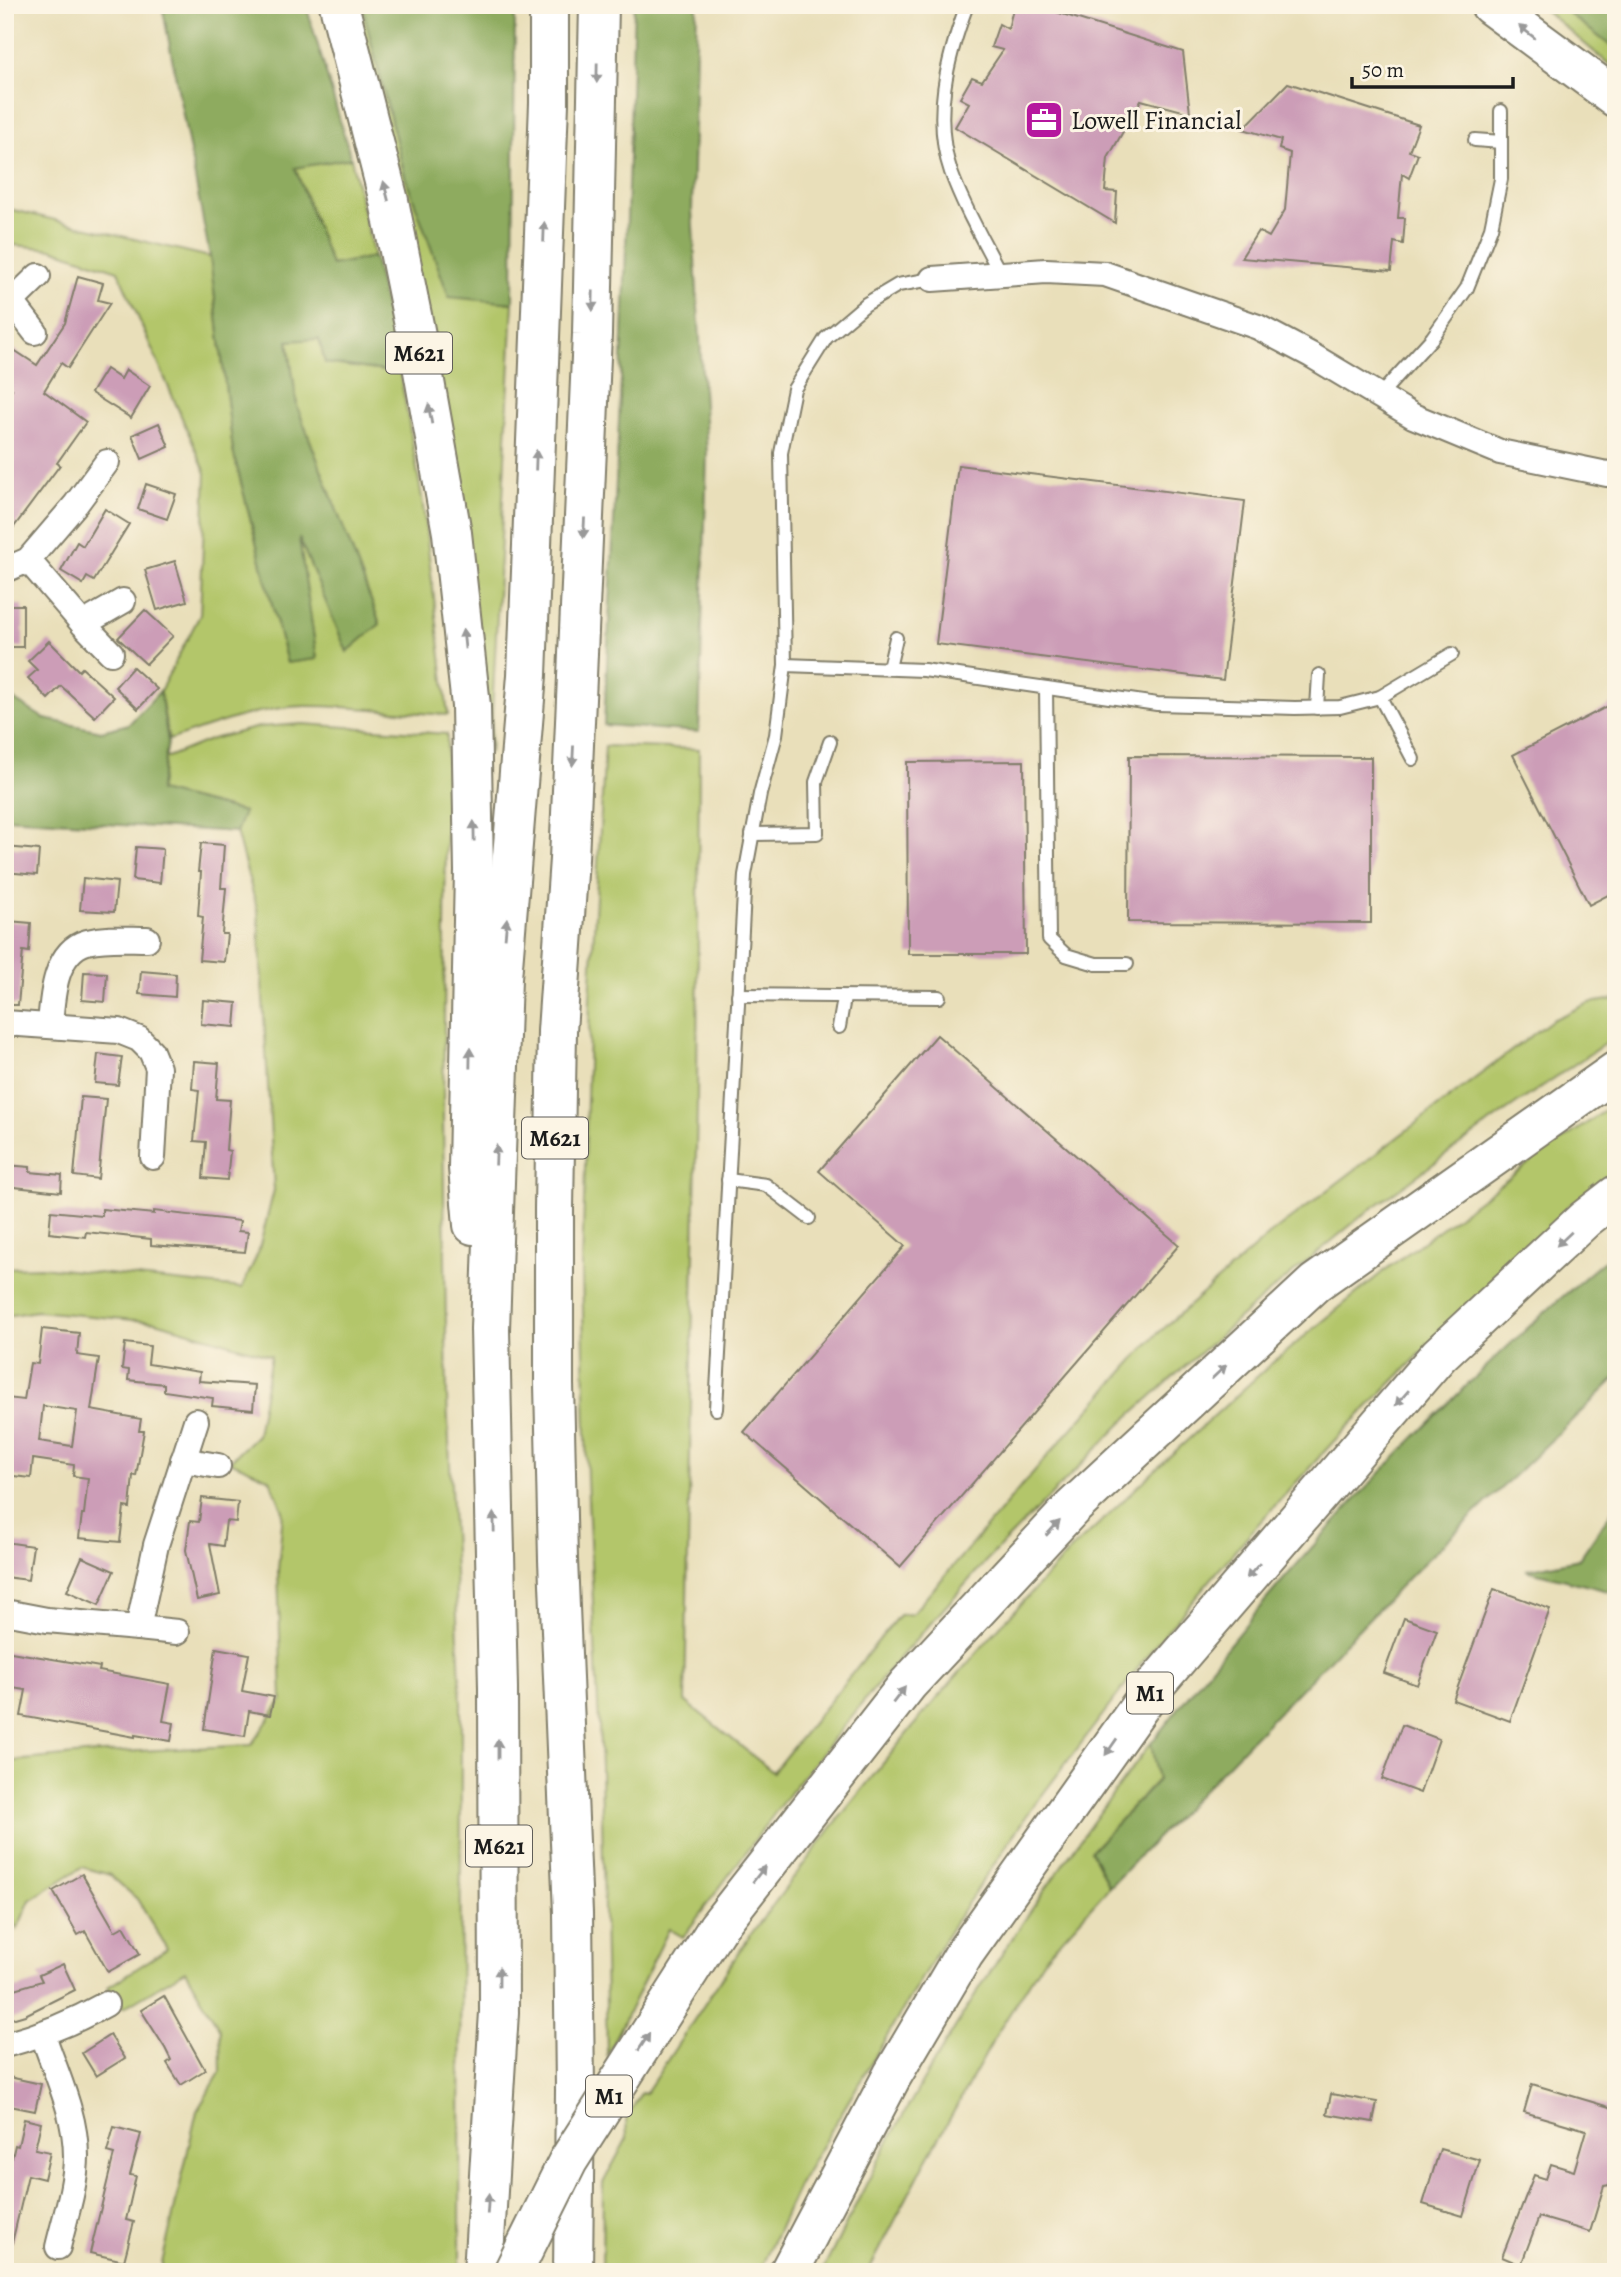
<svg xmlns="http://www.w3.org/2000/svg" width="1621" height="2277" font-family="Alegreya,serif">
<rect width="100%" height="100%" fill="#fcf5e5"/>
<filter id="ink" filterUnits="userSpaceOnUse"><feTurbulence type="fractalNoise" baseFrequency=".0143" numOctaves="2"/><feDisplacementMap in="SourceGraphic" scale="14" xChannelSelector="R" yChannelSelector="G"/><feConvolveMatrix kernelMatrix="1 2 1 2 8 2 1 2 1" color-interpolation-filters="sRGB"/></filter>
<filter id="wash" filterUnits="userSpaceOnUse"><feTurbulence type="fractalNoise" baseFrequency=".00686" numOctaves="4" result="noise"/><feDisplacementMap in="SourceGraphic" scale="28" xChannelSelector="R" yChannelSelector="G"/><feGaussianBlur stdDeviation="1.57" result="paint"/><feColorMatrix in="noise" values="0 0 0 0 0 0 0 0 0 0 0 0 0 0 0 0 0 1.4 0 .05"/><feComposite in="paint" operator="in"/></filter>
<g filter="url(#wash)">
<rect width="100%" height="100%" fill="#e9dfba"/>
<g fill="#b3c66a" stroke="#687143" stroke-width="2">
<path d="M342 5H362L405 176 449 296 513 303 490 753Z"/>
<path d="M1536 5H1558L1616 50V70L1547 12Z"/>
<path d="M351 158 374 257 331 265 295 167Z"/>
<path d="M5 208 210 257 233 451 287 663 317 659 298 534 347 651 380 624 297 406 288 340 319 339 325 363 400 373 422 498 448 715C402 712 352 706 306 706 259 707 213 725 169 740L160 691 200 615 206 473 118 271 52 249 5 244Z"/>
<path d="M303 724 447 734 443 1117 447 1398 461 1704 460 2272H162V2263L197 2111 221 2071 220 2030 185 1971 123 2008 108 1987 167 1949 137 1899 110 1875 82 1867 30 1900 17 1930 5 1904V1762L84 1754 251 1745 282 1700 278 1570 283 1511 270 1479 230 1461 257 1435 271 1356 156 1322 37 1311 5 1316V1268L41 1267 242 1288 258 1253 274 1190 258 912 236 832 244 812 159 791 165 758 212 739 259 727Z"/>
<path d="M605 746 699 749 697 1103 685 1701 773 1772 899 1615 912 1614 1043 1461 1155 1336 1269 1235 1552 1020 1589 1003 1616 999V1036L1506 1111 1363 1215 1247 1311 1125 1420 986 1561 890 1669 791 1791 683 1937 669 1929 607 2056 601 1766 587 1479 582 1268 590 998Z"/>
<path d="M1616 1103V1178L1429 1345 1334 1441 1250 1533 1157 1643 1027 1815 953 1925 798 2186 759 2272H602L603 2183 627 2138 626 2120 641 2093 645 2094 751 1934 832 1827 918 1720 995 1632 1067 1554 1169 1457 1271 1364 1385 1270 1528 1164Z"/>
<path d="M1151 1743 1158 1779 1091 1851 1109 1887 1044 1959 998 2032 924 2165 868 2272H822C843 2231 863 2189 885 2148 962 2006 1054 1872 1151 1743Z"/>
</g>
<g fill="#8eab5e" stroke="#55643d" stroke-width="2">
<path d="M162 5H306L351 158 295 168 331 265 374 257 400 373 325 363 319 339 288 341 297 406 380 624 347 652 299 538 317 659 287 663 233 451 210 257Z"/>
<path d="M362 5H515L513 303 449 297 405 176Z"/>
<path d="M634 5H697L692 210 707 454 699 732 604 725 623 338Z"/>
<path d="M1558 5H1616V50Z"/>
<path d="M160 691 168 743 159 791 244 812 236 832 5 818V694L45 719 101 731 129 724Z"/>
<path d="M1616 1251V1378L1413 1573 1109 1887 1091 1851 1158 1780 1151 1743C1197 1685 1242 1626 1291 1571 1391 1457 1499 1348 1616 1251Z"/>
<path d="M1616 1505V1593L1526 1570 1579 1559Z"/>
</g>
<g id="blocks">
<g fill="#cc9db7" fill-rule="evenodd">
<path d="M1014 5H1034L1183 52 1190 113 1141 100 1108 158 1105 191 1117 192 1115 223 955 127 969 103 960 98 972 77 982 81 1003 50 991 47 999 24 1008 29Z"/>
<path d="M1288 83 1419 125 1409 151 1418 154 1409 178 1402 174 1398 218H1405L1403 244 1394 242 1391 271 1241 258 1258 231 1269 237 1285 210 1290 153 1279 149 1281 140 1243 129Z"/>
<path d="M78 276 103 283 98 300 110 303 68 368 61 363 44 391 86 422 57 463 60 465 5 539V400L12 389 5 385V344L37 365 65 323Z"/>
<path d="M106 369 121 379 126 370 150 386 131 418 91 393Z"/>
<path d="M159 423 169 447 142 459 132 435Z"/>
<path d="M958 465 1245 501 1223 680 936 644Z"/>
<path d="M146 484 176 494 167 519 138 509Z"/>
<path d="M105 509 129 524 94 581 87 577 83 584 61 571 77 542 83 546Z"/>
<path d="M175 561 187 601 157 610 145 570Z"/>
<rect x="5" y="605" width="18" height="42"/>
<path d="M145 610 173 636 146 664 118 638Z"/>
<path d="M49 641 79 671 82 668 114 697 95 717 61 686 48 699 28 678 37 670 28 661Z"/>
<path d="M133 667 157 689 138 709 115 687Z"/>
<path d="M1616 702V891L1589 905 1513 755Z"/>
<path d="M1129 756 1371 757V923L1128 922Z"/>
<path d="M1024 761 1026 954H908L907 762Z"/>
<path d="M201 843 224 845 221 888H226L222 934H227L224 962 199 960 203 917 198 916 201 872H198Z"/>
<path d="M5 847 39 850 37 875 5 872Z"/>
<path d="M136 847 163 849 160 883 133 880Z"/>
<path d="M83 878 117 882 114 912 80 910Z"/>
<path d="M8 921 31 923 29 952 23 951 18 1005H5V954Z"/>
<path d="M141 971 176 974 175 997 139 994Z"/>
<path d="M84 972 107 973 105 1002 82 1000Z"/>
<path d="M203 1000 237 1003 235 1027 201 1024Z"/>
<path d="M937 1035 1179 1245 900 1567 744 1432 905 1246 819 1171Z"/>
<path d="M98 1054 122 1057 118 1085 95 1083Z"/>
<path d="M194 1061 219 1063 216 1099 230 1100 226 1150 230 1151 227 1180 203 1178 206 1142 194 1141 199 1090 192 1089Z"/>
<path d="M81 1097 106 1099 98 1179 74 1176Z"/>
<path d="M5 1165 30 1167V1172L62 1175 61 1192 5 1186Z"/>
<path d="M102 1209 154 1214V1211L240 1221 238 1231 248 1232 245 1252 151 1245V1239L86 1232 85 1237 49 1233 51 1211 102 1216Z"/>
<path d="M42 1329 79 1333 77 1355 99 1358 91 1410 141 1419 139 1431H144L136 1476 133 1475 130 1508 124 1507 120 1542 79 1538 82 1514H84L88 1478 73 1476 74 1465 33 1459 31 1478 5 1475 7 1398 24 1400 30 1363 38 1364ZM43 1406 77 1411 72 1446 39 1441Z"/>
<path d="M125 1343 150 1346 148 1364 200 1372 199 1381 255 1385 253 1410 212 1406 213 1398 164 1391V1384L128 1380 129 1370 122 1369Z"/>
<path d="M202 1498 238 1502 236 1522 226 1521 223 1546 210 1544 220 1595 197 1600 186 1550 190 1521 199 1522Z"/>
<path d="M5 1542 33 1546 28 1580 5 1577Z"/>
<path d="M82 1557 114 1571 99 1605 67 1591Z"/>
<path d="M1494 1589 1550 1609 1510 1721 1453 1700Z"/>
<path d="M1404 1618 1437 1630 1417 1685 1384 1673Z"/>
<path d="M216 1648 249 1654 242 1691 274 1697 270 1715 249 1711 245 1736 204 1729Z"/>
<path d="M5 1651 100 1667 99 1671 170 1684 163 1721 174 1723 171 1741 135 1735V1737L21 1716 26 1690 5 1687Z"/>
<path d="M1402 1725 1439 1739 1420 1793 1382 1779Z"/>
<path d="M82 1874 115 1931 124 1926 140 1954 108 1972 85 1931 78 1935 53 1891Z"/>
<path d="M63 1964 75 1990 25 2015 5 2021V1992L42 1981 39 1975Z"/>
<path d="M164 1996 205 2070 181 2085 167 2063 171 2060 165 2048 141 2010Z"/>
<path d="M110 2035 125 2058 96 2076 82 2053Z"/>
<path d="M9 2077 41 2084 35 2111 5 2105Z"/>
<path d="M1532 2084 1616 2109V2145L1612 2159 1616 2163V2184L1604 2186 1590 2232 1539 2217 1521 2265 1502 2257 1534 2175 1546 2179 1551 2164 1574 2171 1586 2130 1524 2112Z"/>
<path d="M1331 2094 1377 2102 1373 2122 1327 2114Z"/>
<path d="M24 2119 41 2123 35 2149 50 2152 44 2179 28 2175 12 2243 5 2242V2156L12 2158 15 2145 18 2146Z"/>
<path d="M114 2127 141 2134 130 2175 136 2176 126 2220 134 2222 124 2261 90 2253 114 2154 107 2152Z"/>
<path d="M1440 2149 1480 2160 1463 2216 1423 2204Z"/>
</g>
</g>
</g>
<g filter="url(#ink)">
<use href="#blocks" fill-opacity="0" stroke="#827e6b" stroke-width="2"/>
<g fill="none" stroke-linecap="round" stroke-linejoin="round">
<g stroke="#827e6b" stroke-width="16">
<g id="service">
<path d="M967 5C947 58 932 117 951 172 964 208 983 240 1000 273"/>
<path d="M1475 140 1501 142"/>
<path d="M1379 396 1432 338 1467 288 1491 228 1501 179V111"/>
<path d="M785 665 924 670 1157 704 1295 708 1340 707 1380 697 1452 654"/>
<path d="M889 668 896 638"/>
<path d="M1046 688 1049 939 1066 955 1096 964H1127"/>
<path d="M1380 697 1413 759"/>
<path d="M1317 708 1319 675"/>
<path d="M752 834 817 833 816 782 830 742"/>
<path d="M738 995 939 997"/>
<path d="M839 1027 844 998"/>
<path d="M728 1180 766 1185 809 1218"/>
<path d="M716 1409 745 875 760 794 776 735 785 665 781 453 794 389 826 338 866 304 898 285 932 279"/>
</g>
</g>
<g stroke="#827e6b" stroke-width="28">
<g id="minor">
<path d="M932 279 1046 271 1105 274 1258 327 1311 355 1413 416 1500 452 1607 474 1616 473"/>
<path d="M12 302 35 332"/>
<path d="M5 308 38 276"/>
<path d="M28 560 83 624 111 653"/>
<path d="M5 570 28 560 76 504 107 462"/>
<path d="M83 624 123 601"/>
<path d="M5 1023 119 1031 139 1039 151 1051 158 1068 153 1157"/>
<path d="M50 1026C52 999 54 951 87 942 107 937 127 939 147 939"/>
<path d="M183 1460 218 1466"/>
<path d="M5 1612 47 1620 138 1628 156 1545 196 1421"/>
<path d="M138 1628 177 1632"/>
<path d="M43 2035C56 2074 76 2114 76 2156 76 2186 65 2217 58 2247"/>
<path d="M5 2045C43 2035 72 2023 106 2004"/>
</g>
</g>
<g stroke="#827e6b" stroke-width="42">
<path id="primary" d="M1490 5 1616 98"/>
</g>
<g stroke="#827e6b" stroke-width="42">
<g id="motorway">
<path d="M339 5 389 201 422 365 452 533 471 706 474 871 468 1168 473 1225"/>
<path d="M717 1928 908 1684 1072 1508 1315 1283 1616 1071"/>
<path d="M483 2272 499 2012 498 1688 490 1329 502 978 527 675 549 103V5"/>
<path d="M573 2272 575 2090 573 1913 558 1560 554 1384V1208L557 1031 569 859 592 334 599 5"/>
<path d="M789 2272 892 2076 964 1954 1155 1685 1439 1355 1585 1219 1616 1195"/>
</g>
</g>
<use href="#service" stroke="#fff" stroke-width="12"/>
<use href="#minor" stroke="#fff" stroke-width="24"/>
<use href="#primary" stroke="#fff" stroke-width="38"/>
<use href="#motorway" stroke="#fff" stroke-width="38"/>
<g stroke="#827e6b" stroke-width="42" stroke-linecap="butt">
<path id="motorway-bridge" d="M513 2272 568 2161 717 1928"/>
</g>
<use href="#motorway-bridge" stroke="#fff" stroke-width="38"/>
</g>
<defs><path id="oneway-solid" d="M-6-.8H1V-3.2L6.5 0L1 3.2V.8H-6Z" transform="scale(1.75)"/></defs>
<g fill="#999">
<use href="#oneway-solid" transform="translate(1527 32) rotate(-142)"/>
<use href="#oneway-solid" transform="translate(597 73) rotate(91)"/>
<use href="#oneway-solid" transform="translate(386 191) rotate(-104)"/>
<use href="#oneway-solid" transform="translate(544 232) rotate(-88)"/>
<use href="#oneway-solid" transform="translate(593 301) rotate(91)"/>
<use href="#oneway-solid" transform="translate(430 414) rotate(-100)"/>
<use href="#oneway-solid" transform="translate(536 460) rotate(-88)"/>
<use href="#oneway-solid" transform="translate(584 528) rotate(93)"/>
<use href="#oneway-solid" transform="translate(464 639) rotate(-96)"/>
<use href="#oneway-solid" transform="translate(573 756) rotate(93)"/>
<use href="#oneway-solid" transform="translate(474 831) rotate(-91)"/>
<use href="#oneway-solid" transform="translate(506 928) rotate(-85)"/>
<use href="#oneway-solid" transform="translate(470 1058) rotate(-89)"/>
<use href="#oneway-solid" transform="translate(496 1155) rotate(-88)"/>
<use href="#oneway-solid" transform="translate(1564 1239) rotate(137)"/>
<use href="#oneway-solid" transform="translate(1219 1372) rotate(-43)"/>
<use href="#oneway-solid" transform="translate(1402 1398) rotate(131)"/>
<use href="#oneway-solid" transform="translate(494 1522) rotate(-91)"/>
<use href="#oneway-solid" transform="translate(1053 1528) rotate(-47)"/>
<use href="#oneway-solid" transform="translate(1253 1571) rotate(131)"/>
<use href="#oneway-solid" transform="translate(899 1695) rotate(-52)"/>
<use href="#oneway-solid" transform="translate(1111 1747) rotate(125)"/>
<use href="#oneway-solid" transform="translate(498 1749) rotate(-90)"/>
<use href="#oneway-solid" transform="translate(759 1874) rotate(-52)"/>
<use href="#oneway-solid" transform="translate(499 1977) rotate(-90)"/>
<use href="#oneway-solid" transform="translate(644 2042) rotate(-57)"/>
<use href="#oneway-solid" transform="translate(488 2204) rotate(-86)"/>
</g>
</g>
<defs>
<g id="office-square" transform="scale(2.0125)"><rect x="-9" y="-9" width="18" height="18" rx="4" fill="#b5179e" stroke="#fcf5e5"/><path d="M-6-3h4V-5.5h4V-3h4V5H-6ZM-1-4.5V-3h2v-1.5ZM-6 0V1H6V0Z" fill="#fff"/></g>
</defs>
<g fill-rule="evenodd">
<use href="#office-square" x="1044" y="120"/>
</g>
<g text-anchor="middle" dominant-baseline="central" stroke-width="6" stroke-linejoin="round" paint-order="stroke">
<g fill="#fcf5e5" stroke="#5f5d58" stroke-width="2">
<rect x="386" y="332.5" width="66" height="41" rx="5"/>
<rect x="522" y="1117.5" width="66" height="41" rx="5"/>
<rect x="1127" y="1672.5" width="46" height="41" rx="5"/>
<rect x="466" y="1825.5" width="66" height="41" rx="5"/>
<rect x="586" y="2075.5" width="46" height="41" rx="5"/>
</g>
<g font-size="24" font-weight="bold" fill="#1c1c1c">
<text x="419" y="353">M621</text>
<text x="555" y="1138">M621</text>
<text x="1150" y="1693">M1</text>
<text x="499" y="1846">M621</text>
<text x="609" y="2096">M1</text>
</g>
<g font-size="26" fill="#1c1c1c" stroke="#fcf5e5" text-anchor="start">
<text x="1071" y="120">Lowell Financial</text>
</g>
</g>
<rect width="1621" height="2277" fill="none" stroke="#fcf5e5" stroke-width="28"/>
<path d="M1352 77v10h161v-10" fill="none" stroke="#1c1c1c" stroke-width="3.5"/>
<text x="1362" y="77" font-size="21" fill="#1c1c1c" stroke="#fcf5e5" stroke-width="5" paint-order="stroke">50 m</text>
</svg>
